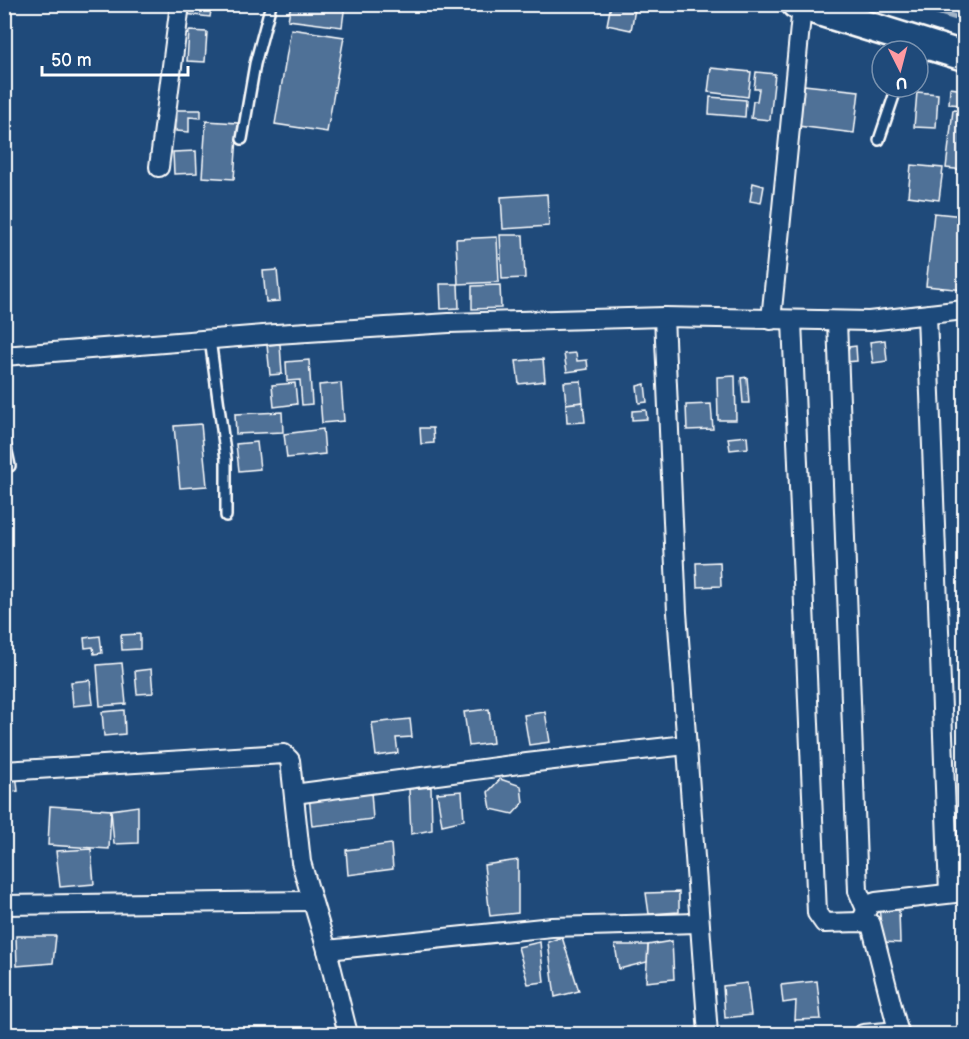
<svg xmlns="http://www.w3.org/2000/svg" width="969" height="1039" font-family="'Balsamiq Sans',sans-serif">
<rect width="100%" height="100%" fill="#1f4a7a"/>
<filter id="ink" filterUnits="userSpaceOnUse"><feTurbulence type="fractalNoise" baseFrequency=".0167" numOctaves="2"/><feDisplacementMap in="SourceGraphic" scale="12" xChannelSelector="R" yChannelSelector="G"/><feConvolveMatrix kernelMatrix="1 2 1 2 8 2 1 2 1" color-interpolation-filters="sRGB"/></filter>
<g filter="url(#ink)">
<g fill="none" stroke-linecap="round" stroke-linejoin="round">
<path stroke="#a3b5c8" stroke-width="6" d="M912 4 964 20"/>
</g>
<g fill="#507197" stroke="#fff" stroke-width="1.5">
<path d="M186 4H212L210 17 185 14Z"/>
<path d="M291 4H345L342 27 288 20Z"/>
<path d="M611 4H636L631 30 607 25Z"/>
<path d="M291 29 344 37 327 132 275 124Z"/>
<path d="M189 31 207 32 205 62 187 61Z"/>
<path d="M711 68 751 72 748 97 708 92Z"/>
<path d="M756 72 775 74 770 120 751 118 753 101H757L759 89H754Z"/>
<path d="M804 85 859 91 854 133 798 126Z"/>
<path d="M950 88 964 90V105L949 104Z"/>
<path d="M917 92 938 94 936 128 914 127Z"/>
<path d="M710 97 746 100 745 117 709 114Z"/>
<path d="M177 110H201V118L189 117V132L176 131Z"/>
<path d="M953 110 964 111V170L946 168Z"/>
<path d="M206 121 238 123 234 179 202 177Z"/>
<path d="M196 151 197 173 174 174 173 152Z"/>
<path d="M911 165 943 168 939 200 908 196Z"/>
<path d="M753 183 764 186 761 203 750 201Z"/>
<path d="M547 194 549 226 503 229 501 197Z"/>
<path d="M934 213 964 216V290L926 286Z"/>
<path d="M500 235H523L525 278 502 279Z"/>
<path d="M497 237 499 282 458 284 456 239Z"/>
<path d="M277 270 280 301 266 302 263 271Z"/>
<path d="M440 284H458L459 308 441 309Z"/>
<path d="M500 285 501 308 472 309V286Z"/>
<path d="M885 340 887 361 873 363 870 342Z"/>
<path d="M280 344 282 374 270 375 267 345Z"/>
<path d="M856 346 857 361 846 362 849 347Z"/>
<path d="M576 353 577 361 587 360 588 369 567 372 564 354Z"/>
<path d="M543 359 545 381 519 384 516 361Z"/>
<path d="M309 360 312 404 302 405 300 380 287 381 286 362Z"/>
<path d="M735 376 736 420H718L717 377Z"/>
<path d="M747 377 749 403H743L741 378Z"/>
<path d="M581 381 583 402 566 404 564 382Z"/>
<path d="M295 383 297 404 274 407 272 385Z"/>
<path d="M341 383 344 421 322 423 319 385Z"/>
<path d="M645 384 647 402 639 403 637 386Z"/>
<path d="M583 402 585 422 567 423 566 404Z"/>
<path d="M711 404 713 429 687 430 686 405Z"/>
<path d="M646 410 647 419 632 420V411Z"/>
<path d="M282 412 283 432 236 434 235 414Z"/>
<path d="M201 424 207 486 180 488 174 426Z"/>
<path d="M420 428H433L434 443 421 444Z"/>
<path d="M323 429 325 454 287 458 284 434Z"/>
<path d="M747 436 748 448 730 450 728 438Z"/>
<path d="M257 442 260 469 239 471 236 444Z"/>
<path d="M720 562 721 586 697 587 696 563Z"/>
<path d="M140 634V649L122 650 121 635Z"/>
<path d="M100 636 102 653 94 654 93 647 85 648 84 638Z"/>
<path d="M122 663 126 704 100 706 97 665Z"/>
<path d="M151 669 153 693 137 694 135 671Z"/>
<path d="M90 680 93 704 73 706 71 682Z"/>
<path d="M489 709 493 743 469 746 464 712Z"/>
<path d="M124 710 125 734 104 736 102 712Z"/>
<path d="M545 712 550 742 529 745 524 715Z"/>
<path d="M410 719 412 737 396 738 398 753 376 756 372 723Z"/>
<path d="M16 773 18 791 4 793V774Z"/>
<path d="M500 779 521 786 523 803 513 814 491 809 488 792Z"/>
<path d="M431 787 432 830 411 834 409 789Z"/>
<path d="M462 791 464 820 442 825 437 793Z"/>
<path d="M371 792 373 819 312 826 309 795Z"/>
<path d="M50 806 111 810 109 849 48 845Z"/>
<path d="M138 806V843L114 844 111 810Z"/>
<path d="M391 844 393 869 348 875 346 850Z"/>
<path d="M91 849 94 884 60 887 56 851Z"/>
<path d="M518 860V913L490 916 484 865Z"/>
<path d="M679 892V912L649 914 646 893Z"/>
<path d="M879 908 899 910 900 943 883 942Z"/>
<path d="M16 936H56L53 963 17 966Z"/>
<path d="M562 937 579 991 555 997 548 942Z"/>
<path d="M672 941 674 979 646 982 648 945Z"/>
<path d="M540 942 544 982 528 984 518 947Z"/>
<path d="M615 945H648L647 962 619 969Z"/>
<path d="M817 981 821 1019 795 1020 796 1001 783 1003 781 985Z"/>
<path d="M747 983 751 1015 725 1018 723 986Z"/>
</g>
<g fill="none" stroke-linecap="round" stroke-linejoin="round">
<g stroke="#fff" stroke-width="14">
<g id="service">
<path d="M242 139 255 64 271 4"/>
<path d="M879 140 897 87"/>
<path d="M210 339 226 459V516"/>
<path d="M4 438 10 466"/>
</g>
</g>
<g stroke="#fff" stroke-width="22">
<g id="minor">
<path d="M159 167 180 4"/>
<path d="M927 315 949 893"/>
<path d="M664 317 677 612 708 1034"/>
<path d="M771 320 802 6"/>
<path d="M792 321 817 913 824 923 861 922 871 924 899 1034"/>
<path d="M837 321 858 891 866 909"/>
<path d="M4 356 276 334 449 323 664 317 869 321 964 310"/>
<path d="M4 771 284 754 290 760 301 862 327 950 348 1034"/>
<path d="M294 794 527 763 686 745"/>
<path d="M4 905 311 901"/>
<path d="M862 919 870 904 876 902 964 892"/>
<path d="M327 950 552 927 698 923"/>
<path d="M863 1034 899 1031"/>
</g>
</g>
<g stroke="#fff" stroke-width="33">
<path id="primary" d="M796 4 964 56"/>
</g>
<use href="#service" stroke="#1f4a7a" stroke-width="9"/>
<use href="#minor" stroke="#1f4a7a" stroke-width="18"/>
<use href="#primary" stroke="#1f4a7a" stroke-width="28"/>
</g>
</g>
<rect width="969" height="1039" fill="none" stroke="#1f4a7a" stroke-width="24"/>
<rect x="12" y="12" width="945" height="1015" fill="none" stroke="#fff" stroke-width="2" filter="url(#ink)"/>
<g transform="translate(900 69) rotate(174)"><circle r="28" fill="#1f4a7a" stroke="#7992af" stroke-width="1.5"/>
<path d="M0-4.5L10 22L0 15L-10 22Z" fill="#ff9aa2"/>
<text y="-9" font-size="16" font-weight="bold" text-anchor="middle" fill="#ffffff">U</text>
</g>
<path d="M42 66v9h146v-9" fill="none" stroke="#ffffff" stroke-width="3"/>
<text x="51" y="66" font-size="18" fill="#ffffff" stroke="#1f4a7a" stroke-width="4.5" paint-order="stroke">50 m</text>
</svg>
